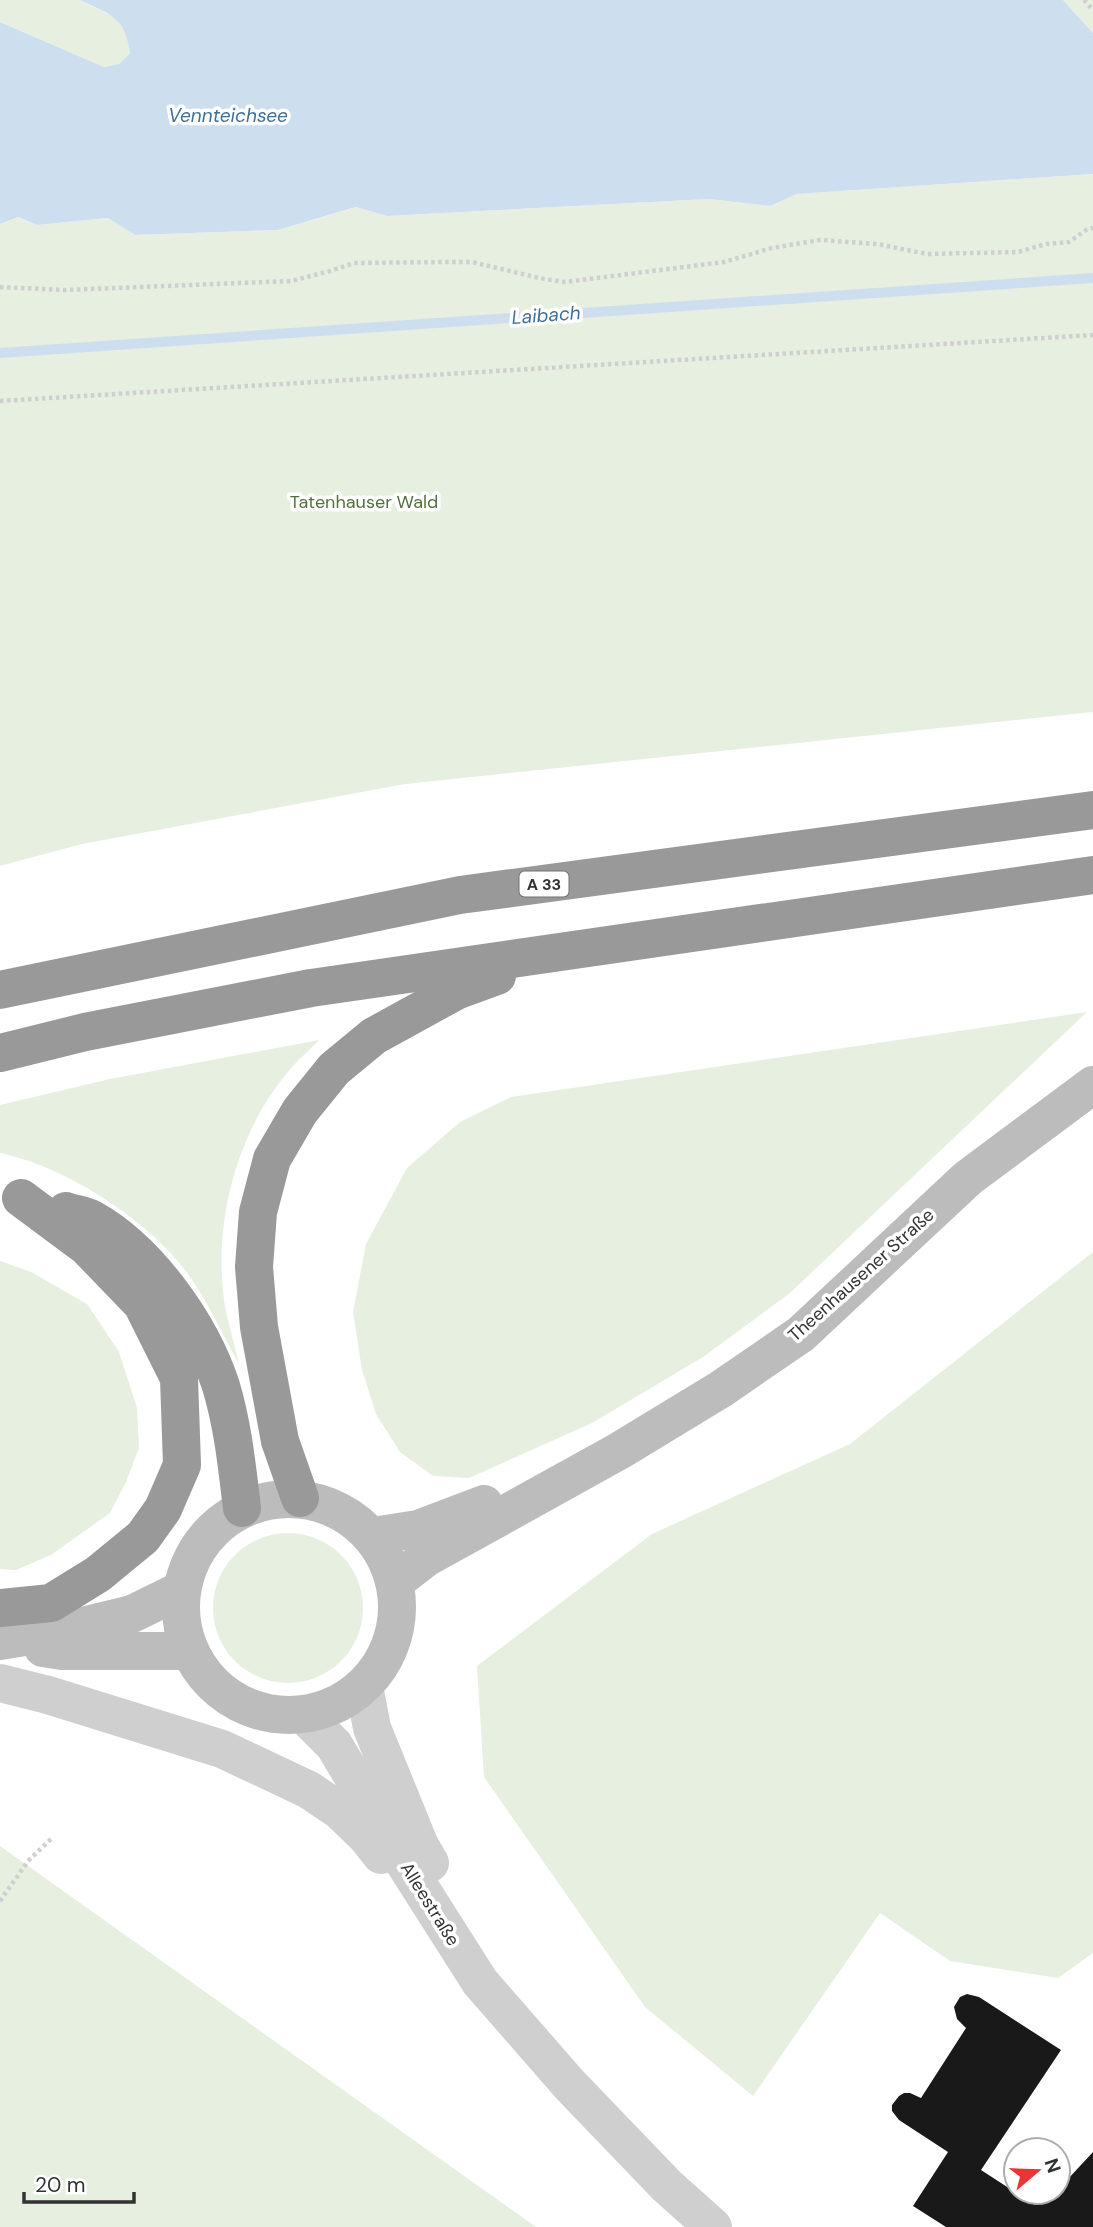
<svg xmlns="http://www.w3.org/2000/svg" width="1093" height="2227" font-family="'DM Sans',sans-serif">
<rect width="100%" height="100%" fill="#fff"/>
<g fill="#e7efe1">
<path d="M0 0H80L116 18 127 35 130 53 119 64 104 67 0 22Z"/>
<path d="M1063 0H1093V33Z"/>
<path d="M1093 174V712L405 784 82 844 0 866V224L18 217 37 225 108 218 135 235 278 230 357 207 387 216 709 199 770 206 797 194Z"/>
<path d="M1087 1012 790 1293 703 1357 592 1423 469 1478 433 1476 400 1452 376 1414 362 1370 353 1312 366 1244 407 1168 460 1122 511 1097Z"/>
<path d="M319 1040C311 1049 301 1057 293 1066 240 1125 215 1213 223 1291 225 1315 234 1340 239 1364 222 1334 208 1302 188 1274 150 1221 65 1166 0 1153V1105L110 1079Z"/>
<path d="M1093 1252V1953L1058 1978 950 1961 880 1913 753 2096 645 2007 484 1777 477 1666 652 1534 850 1444Z"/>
<path d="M0 1261 31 1272 87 1304 119 1352 137 1408 139 1448 126 1482 110 1513 51 1555 16 1570 0 1569Z"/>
<circle cx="288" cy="1608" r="75"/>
<path d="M0 1846 536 2227H0Z"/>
</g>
<path fill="#cddfee" d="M80 0H1063L1093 33V174L797 194 770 206 709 199 387 216 356 207 278 230 135 235 108 218 37 225 18 217 0 224V22L104 67 119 64 130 53C125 16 110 15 80 0Z"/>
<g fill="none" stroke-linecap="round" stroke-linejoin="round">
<path stroke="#cddfee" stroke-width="10" d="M0 353 1093 278"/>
</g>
<path fill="#191919" d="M967 1994 979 1997 1061 2050 981 2170 1035 2205 1043 2192H1058V2175L1067 2180 1093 2152V2227H946L913 2206 948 2152 899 2120 892 2111V2105L899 2096 904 2093H910L921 2098 966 2028 957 2019 954 2007 960 1997Z"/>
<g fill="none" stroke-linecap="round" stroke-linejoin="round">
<g stroke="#cfcfcf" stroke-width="4.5" stroke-dasharray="3.5 3.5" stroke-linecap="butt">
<path d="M1084 0 1093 10"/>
<path d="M0 287 65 290 291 281 330 271 354 263 447 262H472L539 278 565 282 724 262 772 248 820 240 877 244 927 254 1018 252 1046 244 1069 242 1086 230 1093 228"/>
<path d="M0 401 1093 335"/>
<path d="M0 1901 28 1861 52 1838"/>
</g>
<g stroke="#cfcfcf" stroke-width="38">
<path d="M0 1683 48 1695 222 1749 309 1790 340 1811 367 1837 381 1855"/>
<path d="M364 1686 372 1728 420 1846 430 1863"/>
<path d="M304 1715 334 1745 405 1864 480 1982 569 2084 667 2186 713 2227"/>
</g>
<g stroke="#bcbcbc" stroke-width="38">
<circle cx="289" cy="1607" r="108"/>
<path d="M373 1536 418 1529 484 1504"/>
<path d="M395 1582 426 1558 619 1451 721 1389 801 1334 968 1178 1093 1085"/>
<path d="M0 1641 62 1631 132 1614 181 1590"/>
<path d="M43 1648 62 1651H189"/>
</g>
<g stroke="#999" stroke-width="38">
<path d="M0 990 460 895 1093 810"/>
<path d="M0 1053 85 1032 311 988 1093 875"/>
<path d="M66 1211C74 1214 84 1215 92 1219 149 1251 201 1325 221 1386 233 1426 237 1467 242 1508"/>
<path d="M300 1498 280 1441 259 1327 254 1267 258 1212 272 1159 300 1111 334 1069 374 1036 456 991 497 976"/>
<path d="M0 1608 51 1603 98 1574 143 1537 163 1509 182 1465 179 1378 142 1304 87 1247 21 1198"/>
</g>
</g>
<g text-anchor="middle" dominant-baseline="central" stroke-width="7" stroke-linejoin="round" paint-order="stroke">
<rect fill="#fff" stroke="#707070" stroke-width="2" x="519.5" y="871.5" width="49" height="25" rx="5"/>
<g font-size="16" font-weight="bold" fill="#323232">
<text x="544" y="884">A 33</text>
</g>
<g font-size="18" fill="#52703d" stroke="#fff">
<text x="364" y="502">Tatenhauser Wald</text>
</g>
<g font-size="18" fill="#323232" stroke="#fff">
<text transform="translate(861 1275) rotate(-42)">Theenhausener Straße</text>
<text transform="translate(430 1904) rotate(58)">Alleestraße</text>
</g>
<g font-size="19" font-style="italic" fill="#3d6f98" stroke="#fff">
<text x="228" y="115">Vennteichsee</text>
<text transform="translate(546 315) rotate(-4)">Laibach</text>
</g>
</g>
<g transform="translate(1037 2171) rotate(71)"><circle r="33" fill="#ffffff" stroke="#adadad" stroke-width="2"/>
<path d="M0-5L12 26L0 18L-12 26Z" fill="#ea3436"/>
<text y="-10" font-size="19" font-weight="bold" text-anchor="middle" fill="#323232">N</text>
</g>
<path d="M24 2192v10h110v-10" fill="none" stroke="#323232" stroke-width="3.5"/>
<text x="35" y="2192" font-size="21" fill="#323232" stroke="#ffffff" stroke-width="5" paint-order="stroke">20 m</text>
</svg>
